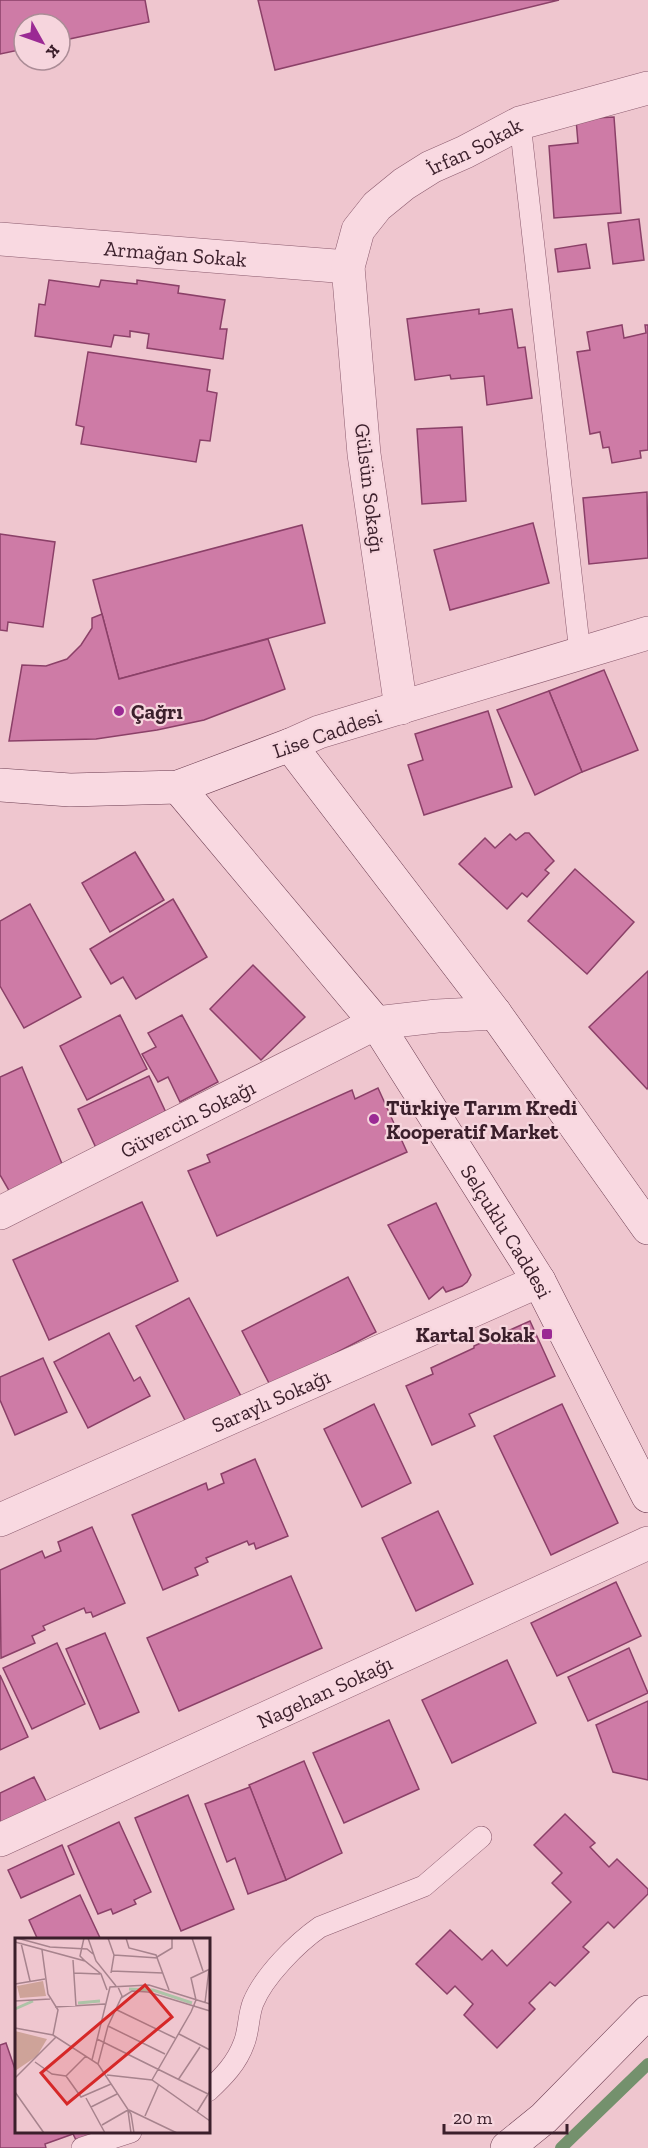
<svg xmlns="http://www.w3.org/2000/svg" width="648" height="2148" font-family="'Zilla Slab',serif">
<rect width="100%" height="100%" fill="#efc6cf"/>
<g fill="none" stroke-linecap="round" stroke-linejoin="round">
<path stroke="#74916d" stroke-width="12" d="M561 2148 648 2064"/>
</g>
<g fill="#ce7ba6" stroke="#8b4068" stroke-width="1.5">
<path d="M0 0H145L149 22 60 41V24H24V49L0 54Z"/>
<path d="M258 0H559L275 70Z"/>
<path d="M614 117 621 213 554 218 549 146 578 143 576 119Z"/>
<path d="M639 219 644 260 613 264 608 223Z"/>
<path d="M586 244 590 268 558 272 555 249Z"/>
<path d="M49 280 99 287 101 280 137 284V280L179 286 178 293 225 300 220 329H227L223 359 147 348 149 334 130 331V337L114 335 111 347 35 336 39 304 45 305Z"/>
<path d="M479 309V314L512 309 518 348 525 347 532 398 487 405 484 376 451 379 450 375 415 380 407 319Z"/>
<path d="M622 325 624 338 646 333 645 325H648V450L640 451 641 458 612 463 609 447 603 448 600 432 590 434 577 352 590 350 587 332Z"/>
<path d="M88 352 210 370 207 391 217 393 210 441 200 440 196 462 81 444 84 427 76 425Z"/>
<path d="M462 427 466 501 422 504 417 429Z"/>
<path d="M647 492 648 558 589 564 583 498Z"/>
<path d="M533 523 549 583 450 610 434 550Z"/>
<path d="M302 525 325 623 119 679 93 580Z"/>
<path d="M0 534 55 542 43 627 8 622 7 631 0 630Z"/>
<path d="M102 614 119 679 268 639 285 689 204 720 157 730 96 739 9 741 22 665 46 666 67 659 81 645 92 628V618Z"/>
<path d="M604 670 638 750 582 772 549 691Z"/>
<path d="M549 691 582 772 535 795 497 710Z"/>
<path d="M488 711 512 787 424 815 408 765 423 760 415 734Z"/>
<path d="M525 833H529L554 861 545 870 549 873 527 897 522 893 507 909 459 864 485 838 495 848 510 834 516 840Z"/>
<path d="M135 852 164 900 110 932 82 883Z"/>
<path d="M575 869 634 922 587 974 528 921Z"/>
<path d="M173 899 207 957 136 999 123 977 111 984 90 949Z"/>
<path d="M30 904 81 997 24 1028 0 986V921Z"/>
<path d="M253 965 305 1017 261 1060 210 1009Z"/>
<path d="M648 971V1087L647 1089 589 1027Z"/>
<path d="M120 1015 147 1069 87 1100 60 1046Z"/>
<path d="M182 1015 218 1082 180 1102 168 1077 158 1082 142 1054 156 1047 148 1033Z"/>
<path d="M22 1067 65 1171 11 1194 0 1175V1077Z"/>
<path d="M149 1076 168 1117 97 1150 78 1109Z"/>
<path d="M378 1088 407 1152 217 1236 188 1171 210 1162 207 1155 352 1090 355 1099Z"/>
<path d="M142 1202 178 1281 49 1340 13 1260Z"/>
<path d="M436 1203 471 1275 467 1282 462 1286 446 1292 443 1287 429 1299 388 1225Z"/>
<path d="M348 1277 376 1332 271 1387 242 1331Z"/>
<path d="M189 1298 242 1398 188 1426 136 1326Z"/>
<path d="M530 1321 555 1376 469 1414 475 1426 432 1445 406 1386 433 1374 431 1368 474 1348V1346Z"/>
<path d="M109 1333 134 1381 140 1377 150 1396 88 1428 54 1362Z"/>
<path d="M43 1358 67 1412 15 1435 0 1400V1377Z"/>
<path d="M374 1404 411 1483 362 1507 324 1429Z"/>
<path d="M562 1404 618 1523 551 1555 494 1436Z"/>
<path d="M255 1459 288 1536 256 1549 254 1543 249 1545 247 1541 206 1558 208 1562 195 1568 198 1575 163 1590 132 1515 206 1483 208 1490 224 1483 221 1474Z"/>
<path d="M438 1511 473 1584 416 1611 382 1538Z"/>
<path d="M92 1527 125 1603 93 1617 91 1612 86 1613 84 1608 43 1626 45 1630 32 1636 35 1643 1 1658 0 1570 42 1551 45 1558 61 1551 58 1542Z"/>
<path d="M291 1576 322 1648 179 1711 147 1638Z"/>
<path d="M616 1582 641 1636 557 1676 531 1623Z"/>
<path d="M105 1633 139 1712 100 1729 66 1649Z"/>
<path d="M57 1643 85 1704 32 1729 3 1668Z"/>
<path d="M629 1648 648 1693 588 1721 568 1677Z"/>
<path d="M507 1660 536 1723 452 1763 422 1700Z"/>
<path d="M0 1675 28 1737 0 1750Z"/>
<path d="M648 1701V1780L613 1772 596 1725Z"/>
<path d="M389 1720 419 1789 344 1823 313 1753Z"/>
<path d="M304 1761 342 1853 286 1880 249 1785Z"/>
<path d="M34 1777 47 1803 0 1825V1793Z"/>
<path d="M250 1787 286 1880 248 1894 235 1858 227 1862 205 1804Z"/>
<path d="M188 1795 234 1909 181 1931 135 1818Z"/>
<path d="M565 1814 595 1843 590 1847 609 1867 617 1859 648 1889V1894L614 1928 608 1922 583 1947 589 1952 555 1986 550 1982 529 2003 535 2009 497 2048 464 2015 473 2004 455 1986 447 1994 416 1964 450 1930 482 1960 492 1950 507 1966 571 1902 552 1883 562 1873 534 1845Z"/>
<path d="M119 1822 151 1892 134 1900 136 1904 113 1914 111 1909 98 1914 68 1846Z"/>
<path d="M62 1845 74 1874 21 1898 8 1870Z"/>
<path d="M80 1895 101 1940H38L29 1920Z"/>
<path d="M6 2043 16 2072V2132H100L76 2140 73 2134 45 2144 46 2148H0V2045Z"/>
</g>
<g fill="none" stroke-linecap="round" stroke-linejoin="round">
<g stroke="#8b5b6e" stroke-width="22">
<g id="lane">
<path d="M520 123 580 653"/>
<path d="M208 2091C223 2077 237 2063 244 2043 249 2031 248 2016 253 2003 264 1976 297 1943 320 1927L424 1886 481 1837"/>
<path d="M82 2148 131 2132"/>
</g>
</g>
<g stroke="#8b5b6e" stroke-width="34">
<g id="street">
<path id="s1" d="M0 239 348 267"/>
<path id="s2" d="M401 708 364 454 348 267 358 230 377 206 404 184 431 167 465 152 520 123 648 88"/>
<path d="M290 745 319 732 648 633"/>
<path id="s3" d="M0 1213 376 1023 437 1016 495 1013"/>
<path id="s4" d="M0 1520 539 1281"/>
<path id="s5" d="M0 1840 648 1543"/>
</g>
</g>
<g stroke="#6d3e52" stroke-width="34">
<g id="secondary">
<path d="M0 785 70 790 178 787 290 745 495 1013 648 1228"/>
<path id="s6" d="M178 787 376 1023 539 1281 648 1496"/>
<path d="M507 2148 544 2118 648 2012"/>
</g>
</g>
<use href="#lane" stroke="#f9d9e1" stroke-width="21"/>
<use href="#street" stroke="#f9d9e1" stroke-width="33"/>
<use href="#secondary" stroke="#f9d9e1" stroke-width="33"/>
</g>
<g fill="#9b2a94" stroke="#f6d5dd" stroke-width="2">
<circle cx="119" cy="711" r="6"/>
<circle cx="374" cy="1119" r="6"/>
<rect x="541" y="1328" width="12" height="12" rx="3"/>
</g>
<g text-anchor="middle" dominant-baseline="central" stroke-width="4.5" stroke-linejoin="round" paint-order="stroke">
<g font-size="21" fill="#3b1f2b" stroke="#f6d5dd">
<text stroke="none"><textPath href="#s2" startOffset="628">İrfan Sokak</textPath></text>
<text stroke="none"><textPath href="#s1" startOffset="176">Armağan Sokak</textPath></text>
<text transform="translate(370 488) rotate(83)">Gülsün Sokağı</text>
<text transform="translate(327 733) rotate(-19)">Lise Caddesi</text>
<text stroke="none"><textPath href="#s3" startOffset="210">Güvercin Sokağı</textPath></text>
<text stroke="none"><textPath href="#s6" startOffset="554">Selçuklu Caddesi</textPath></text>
<text stroke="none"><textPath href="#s4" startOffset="296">Saraylı Sokağı</textPath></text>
<text stroke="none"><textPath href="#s5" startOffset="357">Nagehan Sokağı</textPath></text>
</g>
<g font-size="21" font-weight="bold" fill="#3b1f2b" stroke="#f6d5dd" text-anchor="start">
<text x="131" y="711">Çağrı</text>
<text x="386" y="1107">Türkiye Tarım Kredi<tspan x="386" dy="24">Kooperatif Market</tspan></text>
<text x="535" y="1334" text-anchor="end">Kartal Sokak</text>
</g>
</g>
<g transform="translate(15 1938)">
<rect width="195" height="195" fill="#efc6cf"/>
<path d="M0 93 32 101 22 118 0 133Z" fill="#cea399"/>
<path d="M28 43 31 58 5 60 2 48Z" fill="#cea399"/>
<path fill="none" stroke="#adc3a7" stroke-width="3" d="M114 51 138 52 177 65M63 65 85 63M0 71 18 63"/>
<path fill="none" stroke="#a7838d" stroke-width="1.5" d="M2 0 35 9 72 11 78 16M69 0 65 18 70 23M73 0 81 23 101 48M93 0 99 17 96 35M111 0 114 10 141 17 154 52M177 0 188 33M0 4 70 23 86 36 92 52M6 5 15 43M27 12 33 56 43 72 38 97M99 17 143 20M142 19 157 10V0M58 22 61 68M96 33 148 35M59 35 85 36M0 46 30 41M106 60 117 53 133 54 195 73M0 63 35 61M190 65 194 31M40 69 90 66M100 71 160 100M93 88 150 116M0 90 38 97 83 126 116 176 119 195M164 96 195 112M82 101 193 156M77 122 95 49 134 47 195 66M20 124 37 136 51 138M83 126 93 88 107 58 103 49M92 137 137 142 195 183M51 138 66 159 96 146M51 138 71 118M0 140 41 99M137 142 176 74 181 62 176 40 195 31M163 142 185 109M0 154 29 195M71 160 90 195M76 169 102 156M114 172 162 195M113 173 116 195M182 174 195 153M130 178 144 146M87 187 113 172"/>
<path fill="#d62828" fill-opacity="0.15" stroke="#d62828" stroke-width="3" d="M130 47 157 79 52 166 26 135Z"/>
<rect width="195" height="195" fill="none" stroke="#3b1f2b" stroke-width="3"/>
</g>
<g transform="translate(42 42) rotate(130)"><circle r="28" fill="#f6d5dd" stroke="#ab8c96" stroke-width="1.5"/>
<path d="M0-4.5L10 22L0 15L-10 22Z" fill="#9b2a94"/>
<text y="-9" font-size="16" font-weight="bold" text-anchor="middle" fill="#3b1f2b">K</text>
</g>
<path d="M444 2124v9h123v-9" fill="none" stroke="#3b1f2b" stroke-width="3"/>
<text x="453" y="2124" font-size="18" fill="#3b1f2b" stroke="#f6d5dd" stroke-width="4.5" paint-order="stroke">20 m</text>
</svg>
